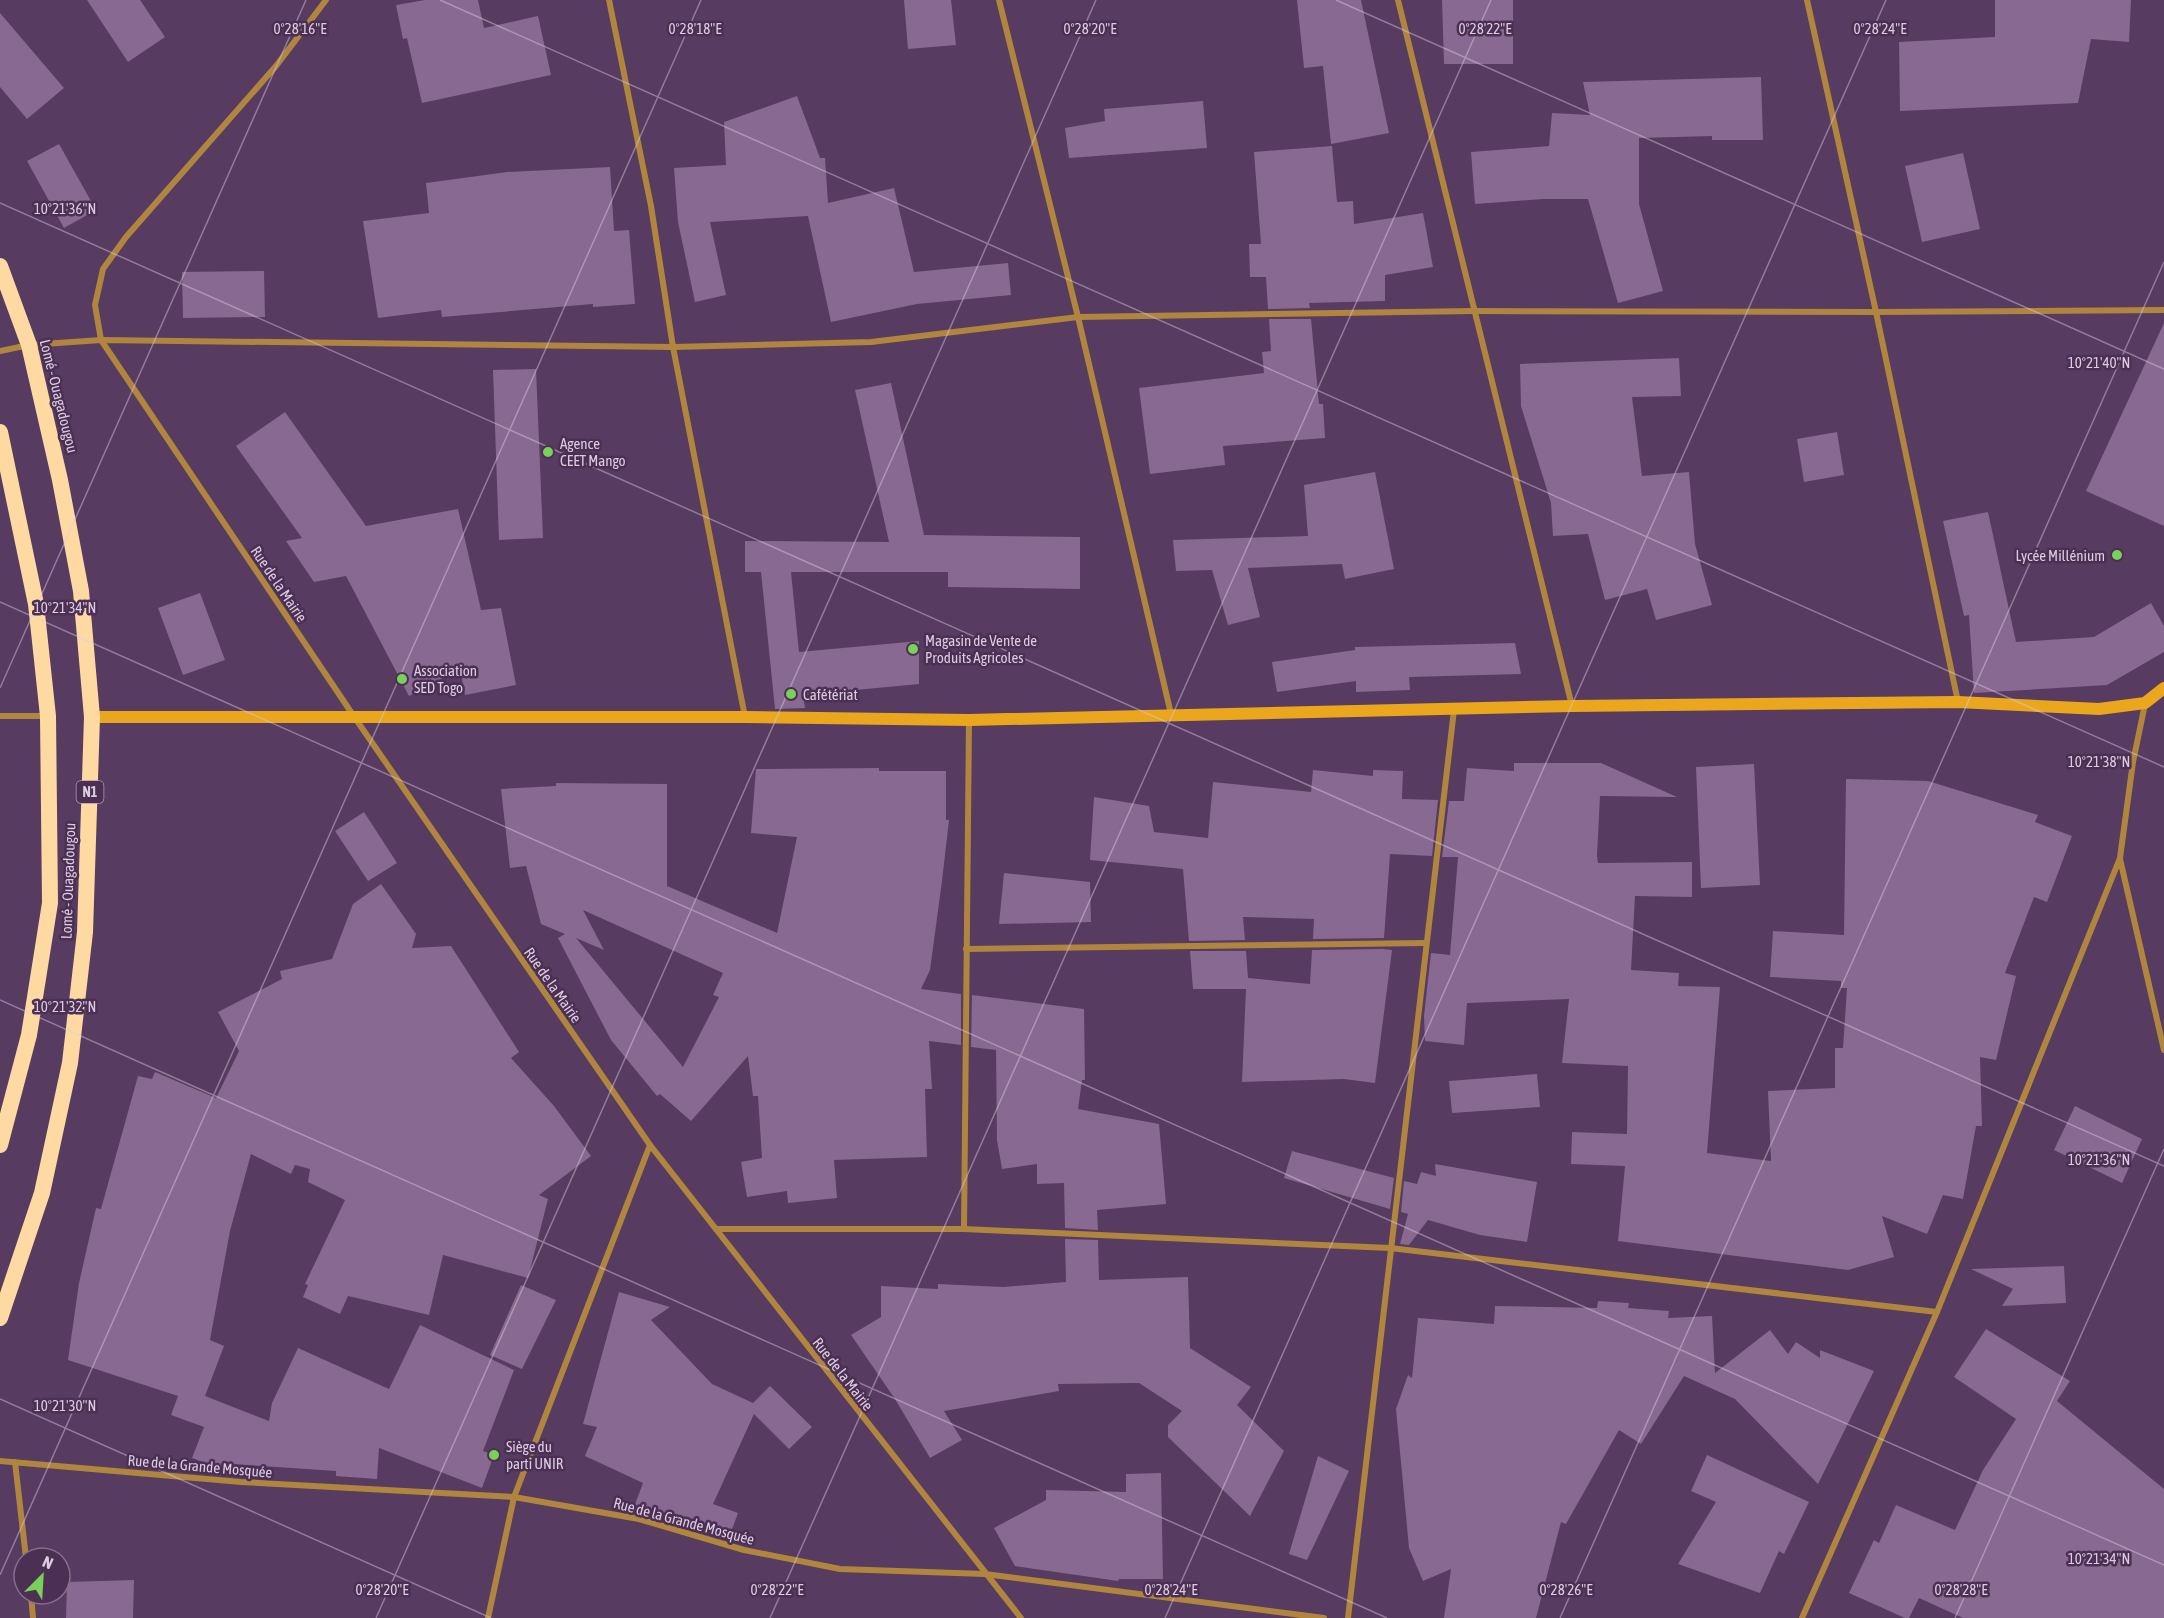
<svg xmlns="http://www.w3.org/2000/svg" width="2164" height="1618" font-family="'Asap Condensed',sans-serif">
<rect width="100%" height="100%" fill="#573b60"/>
<g fill="#886991" fill-rule="evenodd">
<path d="M87 0H140L165 37 128 62Z"/>
<path d="M425 0H478L484 28 538 16 551 75 422 103 407 38 403 39 396 5Z"/>
<path d="M904 0H951L956 45 908 49Z"/>
<path d="M1297 0H1361L1389 133 1331 144 1323 66 1304 68Z"/>
<path d="M1442 0H1513V64H1444Z"/>
<path d="M1995 0H2131L2129 42 2091 39 2078 103 1900 111 1899 42 1995 37Z"/>
<path d="M0 13 64 88 27 119 0 87Z"/>
<path d="M1761 77 1763 140H1712V136L1639 138V204L1663 291 1618 303 1588 199H1543L1475 204 1471 152 1549 146 1552 113 1590 115 1583 82Z"/>
<path d="M797 96 820 158H825L828 203 894 188 914 272 1008 263 1011 295 917 304 831 322 808 216 710 222 726 295 695 302 678 222 674 168 726 165 724 122Z"/>
<path d="M1203 101 1207 148 1069 158 1065 128 1105 121 1104 109Z"/>
<path d="M59 144 96 210 64 228 27 161Z"/>
<path d="M1332 146 1337 202 1353 201 1354 224 1423 213 1433 267 1385 275V301L1309 303 1310 308 1268 309 1266 277H1250L1249 244H1261L1254 152Z"/>
<path d="M1963 153 1980 229 1922 242 1905 166Z"/>
<path d="M610 167 614 231 629 230 635 304 593 307V304L442 317 441 310 378 318 363 221 429 213 426 183 507 172Z"/>
<path d="M264 271 265 317 183 318 182 272Z"/>
<path d="M1269 319H1311L1319 404H1323L1325 438 1223 446 1225 465 1150 474 1139 388 1264 373 1262 352 1271 351Z"/>
<path d="M2164 323V526L2086 491Z"/>
<path d="M1679 358 1681 396 1632 397 1642 476 1689 472 1695 544 1712 605 1656 620 1647 589 1605 600 1588 534 1553 536 1551 503 1521 406 1520 364Z"/>
<path d="M536 369 543 538 499 540 493 370Z"/>
<path d="M891 383 924 535 1080 537V589L948 587V572H791L799 652 919 641V684L803 695 805 708 775 709 761 572H745V541L889 542 855 390Z"/>
<path d="M285 412 366 526 458 509 481 610 501 608 516 685 465 695 460 669 409 696 346 576 314 582 286 541 302 538 236 446Z"/>
<path d="M1837 432 1844 475 1804 482 1797 439Z"/>
<path d="M1375 472 1394 569 1345 579 1342 564 1248 568 1260 617 1228 625 1212 570 1176 571 1173 540 1308 536 1304 485Z"/>
<path d="M1988 512 2016 642 2094 637 2151 603 2164 626V652L2107 685 1974 693 1969 615 1964 616 1943 521Z"/>
<path d="M200 593 225 660 183 675 158 608Z"/>
<path d="M1515 643 1521 674 1409 677 1410 690 1356 692V681L1277 692 1272 662 1355 650V647Z"/>
<path d="M1514 763H1601L1677 797 1600 796 1597 856 1598 863 1692 862V897L1635 896 1631 970 1679 973 1678 986 1720 987 1707 1153 1771 1161 1768 1091 1835 1088V1048H1843L1847 988H1841V981L1770 977 1773 931 1844 935 1846 779 1928 781 2038 815 2035 822 2072 836 2047 902 2034 897 2005 973 2016 976 1996 1060 1980 1057 1982 1126H1976L1963 1199 1943 1195 1927 1234 1882 1216 1894 1257 1848 1270 1618 1241 1625 1166 1571 1164 1572 1132 1627 1134 1628 1066 1562 1063 1569 999 1467 1003 1464 1045 1425 1041 1424 1016 1431 953 1450 955 1458 857H1442L1449 801H1464L1467 768 1514 771Z"/>
<path d="M1754 764 1760 885 1701 888 1696 767Z"/>
<path d="M879 768V771H946V820H949L942 881 930 970 921 989 961 994V1045L929 1041 932 1089H925L927 1157 834 1160 837 1198 788 1203 787 1191 747 1197 741 1162 762 1158 758 1096H753L748 1056 691 1121 660 1094 657 1096 611 1040 558 938 565 934 541 924 526 866 510 868 501 789 556 786V783L667 784V886L777 933 797 837 751 833 756 769ZM583 910 723 973 713 995 719 997 683 1067 576 938 604 950Z"/>
<path d="M1313 770 1373 776V770L1403 771 1402 799 1438 800 1432 856 1390 854 1384 938 1313 939 1314 919 1243 917 1245 940 1189 941 1183 869 1090 860 1094 797 1149 806 1154 832 1208 838 1213 782 1311 792Z"/>
<path d="M364 812 397 863 368 881 335 831Z"/>
<path d="M1004 873 1090 882 1091 922 999 924Z"/>
<path d="M381 884 416 934 412 948 451 946 519 1052 511 1058 554 1106 591 1156 539 1195 548 1199 528 1278 443 1255 429 1315 348 1296 340 1314 303 1297 308 1285 305 1284 345 1200 308 1182 310 1169 295 1165 291 1174 251 1154 230 1231 210 1340 224 1346 205 1396 269 1421 272 1403 298 1348 389 1389 420 1325 514 1370 483 1451 494 1455 482 1488 379 1448 377 1479 336 1476V1471L232 1464 229 1472 192 1458 204 1427 171 1415 178 1396 68 1360 79 1283 96 1208 101 1209 138 1076 152 1079 155 1072 216 1098 239 1051 218 1012 282 979 280 971 332 959 353 904Z"/>
<path d="M1383 949 1392 950 1375 1083 1344 1079 1242 1082 1246 989H1193L1190 951H1246L1248 978 1310 984 1312 950Z"/>
<path d="M972 995 1084 1009 1085 1080H1082L1078 1109 1159 1124 1166 1204 1097 1210 1098 1230 1065 1228 1064 1183 1037 1184V1164L1002 1169 997 1140 996 1050 971 1047Z"/>
<path d="M1537 1074 1540 1107 1452 1113 1449 1081Z"/>
<path d="M2075 1106 2142 1139 2122 1183 2054 1150Z"/>
<path d="M1292 1151 1394 1178 1390 1209 1284 1178Z"/>
<path d="M1435 1164 1537 1182 1527 1242 1480 1235 1428 1220 1409 1245 1400 1244 1408 1214 1401 1212 1404 1181 1417 1184 1421 1172 1436 1176Z"/>
<path d="M1065 1239 1098 1240 1099 1280 1188 1277 1190 1348 1251 1387 1237 1405 1284 1451 1250 1516 1168 1437V1425L1182 1411 1139 1383 1058 1384 1059 1391 944 1411 962 1440 930 1458 895 1399 851 1335 881 1317V1286L938 1289V1284L1003 1287 1066 1282Z"/>
<path d="M2064 1266 2066 1303 2002 1306 2013 1289 1971 1269Z"/>
<path d="M521 1285 556 1300 522 1369 490 1355Z"/>
<path d="M619 1292 670 1307 651 1320 712 1384 753 1403 770 1386 812 1427 789 1449 754 1414 713 1504 738 1513 728 1540 634 1507 643 1483 585 1456 597 1427 583 1424Z"/>
<path d="M1598 1301 1629 1303 1628 1308 1669 1311 1668 1318 1712 1316 1715 1373 1770 1330 1788 1354 1796 1342 1820 1358V1350L1874 1371 1818 1484 1735 1399 1684 1376 1641 1444 1619 1430 1566 1524 1561 1522 1536 1618H1444L1451 1569 1423 1581 1409 1548 1396 1409 1408 1375 1412 1378 1418 1318 1494 1324 1495 1306 1597 1308Z"/>
<path d="M1986 1329 2070 1381 2057 1401 2164 1489V1618H1963L1919 1598 1909 1618H1905L1849 1593 1874 1540 1879 1543 1896 1505 1955 1530 1983 1470 2016 1419 1954 1377Z"/>
<path d="M1707 1455 1809 1502 1784 1554 1779 1551 1760 1593 1678 1564 1716 1502 1691 1491Z"/>
<path d="M1318 1456 1349 1471 1307 1560 1289 1554Z"/>
<path d="M1161 1473 1163 1579H1119L1118 1581 1015 1566 994 1528 1046 1500V1490L1126 1492V1474Z"/>
<path d="M134 1580 133 1618H66L67 1582Z"/>
</g>
<g fill="none" stroke-linecap="round" stroke-linejoin="round">
<g stroke="#b0863f" stroke-width="6">
<path d="M326 0 276 66 126 237 103 269 95 305 101 340 355 718 650 1145 1021 1618"/>
<path d="M609 0 651 206 673 347 745 717"/>
<path d="M999 0 1078 317 1171 714"/>
<path d="M1398 0 1572 706"/>
<path d="M1807 0 1876 312 1958 702"/>
<path d="M0 351 29 345 101 340 673 347 871 342 1078 317 1473 311 1876 312 2164 310"/>
<path d="M0 716H47"/>
<path d="M2120 859 2164 1050"/>
<path d="M966 949 1426 943"/>
<path d="M716 1229H964L1390 1248 1937 1312"/>
<path d="M964 1229 969 720"/>
<path d="M0 1461 241 1482 514 1497 639 1519 744 1550 840 1569 985 1574 1324 1618"/>
<path d="M15 1462 26 1558"/>
<path d="M31 1594 33 1618"/>
<path d="M488 1618 514 1497 650 1145"/>
<path d="M1348 1618 1454 710"/>
<path d="M1802 1618 1937 1312 2120 858 2133 762 2145 704"/>
</g>
<path stroke="#eaa71d" stroke-width="12" d="M92 717H745L969 720 1572 706 1958 702 2099 709 2145 703 2164 688"/>
<g stroke="#fedaa2" stroke-width="16">
<path d="M0 266 29 345 60 480 81 591 92 717 85 932 70 1063 42 1193 0 1318"/>
<path d="M0 432 36 604 48 716 50 903 29 1035 0 1145"/>
</g>
</g>
<path fill="none" stroke="#dccce1" stroke-width="1.5" stroke-opacity="0.45" d="M440 0 2164 767M1336 0 2164 369M0 203 2164 1166M0 602 2164 1565M0 688 306 0M0 1000 1387 1618M0 1399 491 1618M0 1575 701 0M376 1618 1096 0M770 1618 1491 0M1165 1618 1886 0M1560 1618 2164 262M1955 1618 2164 1149"/>
<g fill="#78d158" stroke="#4c3054" stroke-width="2">
<circle cx="548" cy="452" r="6"/>
<circle cx="2117" cy="555" r="6"/>
<circle cx="913" cy="649" r="6"/>
<circle cx="402" cy="679" r="6"/>
<circle cx="791" cy="694" r="6"/>
<circle cx="494" cy="1455" r="6"/>
</g>
<g text-anchor="middle" dominant-baseline="central" stroke-width="5" stroke-linejoin="round" paint-order="stroke">
<rect fill="#4c3054" stroke="#b19db7" stroke-width="1.5" x="76.5" y="781" width="27" height="22" rx="4.5"/>
<g font-size="14" font-weight="bold" fill="#dccce1">
<text x="90" y="792">N1</text>
</g>
<g font-size="15" fill="#dccce1" stroke="#4c3054">
<text transform="translate(59 396) rotate(76)">Lomé - Ouagadougou</text>
<text transform="translate(279 584) rotate(56)">Rue de la Mairie</text>
<text transform="translate(68 881) rotate(-88)">Lomé - Ouagadougou</text>
<text transform="translate(553 985) rotate(55)">Rue de la Mairie</text>
<text transform="translate(843 1374) rotate(52)">Rue de la Mairie</text>
<text transform="translate(200 1466) rotate(5)">Rue de la Grande Mosquée</text>
<text transform="translate(684 1521) rotate(15)">Rue de la Grande Mosquée</text>
</g>
<g font-size="15" fill="#dccce1" stroke="#4c3054" text-anchor="start">
<text x="560" y="443">Agence<tspan x="560" dy="17">CEET Mango</tspan></text>
<text x="2105" y="555" text-anchor="end">Lycée Millénium</text>
<text x="925" y="640">Magasin de Vente de<tspan x="925" dy="17">Produits Agricoles</tspan></text>
<text x="414" y="670">Association<tspan x="414" dy="17">SED Togo</tspan></text>
<text x="803" y="694">Cafétériat</text>
<text x="506" y="1446">Siège du<tspan x="506" dy="17">parti UNIR</tspan></text>
</g>
</g>
<g font-size="15" text-anchor="middle" fill="#dccce1" stroke="#4c3054" stroke-width="5" stroke-linejoin="round" paint-order="stroke">
<text x="300" y="34">0°28'16"E</text>
<text x="1090" y="34">0°28'20"E</text>
<text x="1485" y="34">0°28'22"E</text>
<text x="695" y="34">0°28'18"E</text>
<text x="1880" y="34">0°28'24"E</text>
<text x="65" y="214">10°21'36"N</text>
<text x="2099" y="368">10°21'40"N</text>
<text x="65" y="613">10°21'34"N</text>
<text x="2099" y="767">10°21'38"N</text>
<text x="65" y="1012">10°21'32"N</text>
<text x="2099" y="1165">10°21'36"N</text>
<text x="65" y="1411">10°21'30"N</text>
<text x="2099" y="1564">10°21'34"N</text>
<text x="382" y="1595">0°28'20"E</text>
<text x="777" y="1595">0°28'22"E</text>
<text x="1171" y="1595">0°28'24"E</text>
<text x="1566" y="1595">0°28'26"E</text>
<text x="1961" y="1595">0°28'28"E</text>
</g>
<g transform="translate(42 1576) rotate(24)"><circle r="28" fill="#4c3054" stroke="#866e8c" stroke-width="1.5"/>
<path d="M0-4.5L10 22L0 15L-10 22Z" fill="#78d158"/>
<text y="-9" font-size="16" font-weight="bold" text-anchor="middle" fill="#dccce1">N</text>
</g>
</svg>
